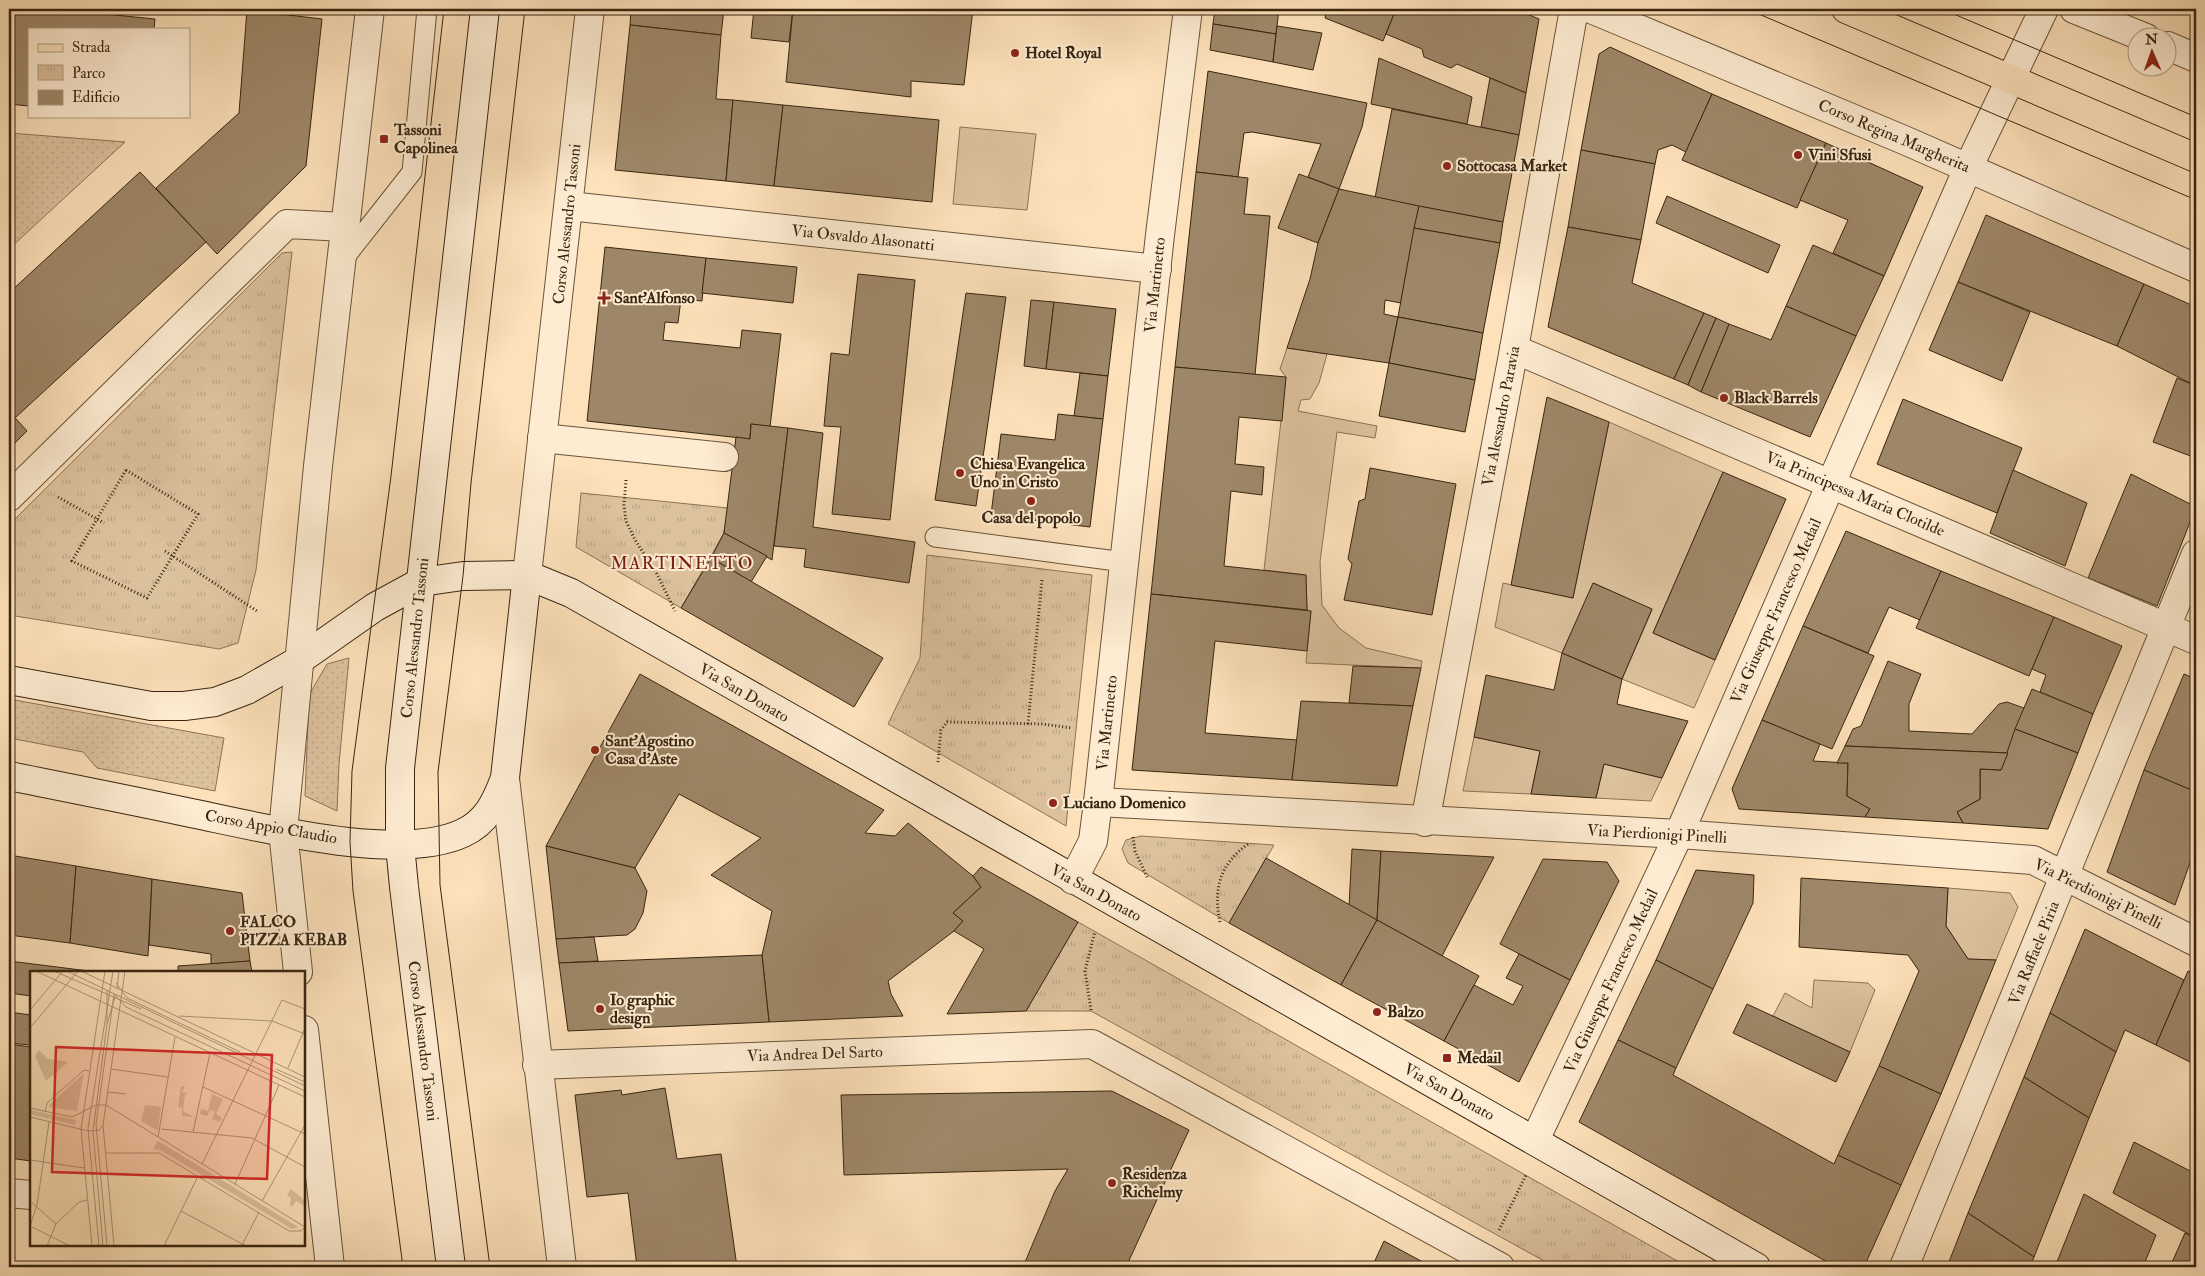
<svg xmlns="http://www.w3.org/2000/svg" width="2205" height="1276" font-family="'IM FELL Double Pica',serif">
<defs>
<pattern id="grass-dots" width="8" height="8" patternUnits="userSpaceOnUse" patternTransform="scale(1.25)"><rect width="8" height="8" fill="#dcc19d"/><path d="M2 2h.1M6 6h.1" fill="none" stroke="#bea686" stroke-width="1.8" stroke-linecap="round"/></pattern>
<pattern id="park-tufts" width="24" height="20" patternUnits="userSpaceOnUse" patternTransform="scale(1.25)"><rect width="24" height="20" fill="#dcc19d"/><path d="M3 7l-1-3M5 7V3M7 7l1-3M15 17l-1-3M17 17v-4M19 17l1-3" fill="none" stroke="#bea686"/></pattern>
</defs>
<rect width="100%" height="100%" fill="#fde1ba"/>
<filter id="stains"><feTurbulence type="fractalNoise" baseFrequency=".004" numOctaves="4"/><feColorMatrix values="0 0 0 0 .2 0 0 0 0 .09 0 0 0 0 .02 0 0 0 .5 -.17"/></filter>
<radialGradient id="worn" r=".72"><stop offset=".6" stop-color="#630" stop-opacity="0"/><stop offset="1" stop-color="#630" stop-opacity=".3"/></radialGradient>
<g fill="url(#grass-dots)" stroke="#8a7356">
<path d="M9 133 125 142 9 249Z"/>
<path d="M349 658 339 764 337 811 305 796 309 695 327 664Z"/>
<path d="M9 699 224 738 215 791 97 768 83 752 9 738Z"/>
</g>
<g fill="url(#park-tufts)" stroke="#8a7356">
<path d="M292 252 256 570 238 643 219 649 9 615V525L282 253Z"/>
<path d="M581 493 728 508 724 533 681 608 576 547Z"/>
<path d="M927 555 1092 575 1066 826 888 724 920 658Z"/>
<path d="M1141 836 1274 845 1229 923 1128 863 1122 849 1126 840Z"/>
<path d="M1078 922 1688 1267H1555L1091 1011H1026Z"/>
</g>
<g fill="#dcc19d" stroke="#8a7356">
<path d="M960 127 1036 134 1027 210 953 204Z"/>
<path d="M1287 348 1327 354 1319 383 1310 399 1301 400 1298 411 1377 426 1375 438 1337 432 1320 562 1322 605 1339 628 1366 648 1422 661 1421 668 1306 663 1311 611 1307 610 1306 575 1264 570 1286 377 1280 369Z"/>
<path d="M1609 422 1723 472 1653 633 1715 660 1694 708 1622 679 1652 610 1594 583 1562 653 1495 627 1503 583 1573 598Z"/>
<path d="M1474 737 1540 751 1531 794 1463 791Z"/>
<path d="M1604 764 1662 778 1651 801 1596 798Z"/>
<path d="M1948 888 2010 893 2018 907 1996 960 1968 959 1946 926Z"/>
<path d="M1814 980 1868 983 1875 990 1850 1052 1773 1016 1785 993 1812 1008Z"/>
</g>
<g fill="#9e8768" stroke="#382510">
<path d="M9 9H54L155 19 154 29H29V106L9 104Z"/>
<path d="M631 9H724L721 35 630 25Z"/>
<path d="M754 9H793L789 42 751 38Z"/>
<path d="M793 9H973L964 85 911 81V97L786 82Z"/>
<path d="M1215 9H1279L1276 34 1213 24Z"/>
<path d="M1327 9H1396L1383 41 1325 18Z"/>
<path d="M1396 9H1515L1539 19 1526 93 1457 64 1451 68 1424 57 1422 49 1386 34Z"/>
<path d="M247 10 322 19 306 166 217 254 156 188 239 113Z"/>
<path d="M1213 24 1276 34 1273 62 1210 50Z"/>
<path d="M630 25 721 35 716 99 733 100 726 181 615 170Z"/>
<path d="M1277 26 1322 33 1313 70 1273 62Z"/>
<path d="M1610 47 1712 94 1686 152 1672 145 1658 150 1655 164 1581 150 1599 54Z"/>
<path d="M1379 58 1472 97 1467 124 1371 104Z"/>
<path d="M1208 71 1367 103 1362 127 1339 189 1308 177 1321 144 1252 132 1244 133 1238 177 1196 172Z"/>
<path d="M1490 78 1526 93 1519 135 1481 127Z"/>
<path d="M1712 94 1826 143 1797 208 1682 160Z"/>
<path d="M733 100 783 105 774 186 726 181Z"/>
<path d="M783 105 939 120 932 202 774 186Z"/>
<path d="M1392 109 1519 135 1503 222 1375 198Z"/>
<path d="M1826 143 1923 187 1884 276 1833 253 1848 220 1800 200Z"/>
<path d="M1581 150 1655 164 1641 240 1568 227Z"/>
<path d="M140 172 206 242 15 418 9 411V293Z"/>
<path d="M1196 172 1248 178 1244 214 1270 216 1255 375 1175 367Z"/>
<path d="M1299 174 1339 189 1318 243 1278 228Z"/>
<path d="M1339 189 1419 206 1401 303 1385 300 1384 314 1398 317 1389 363 1287 348 1310 279 1318 243Z"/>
<path d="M1667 196 1780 245 1768 273 1656 223Z"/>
<path d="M1419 206 1503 222 1500 243 1414 228Z"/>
<path d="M1986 215 2144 284 2117 346 1958 282Z"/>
<path d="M1568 227 1641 240 1632 283 1704 313 1674 379 1548 327Z"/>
<path d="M1414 228 1500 243 1483 333 1398 317Z"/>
<path d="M1813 245 1884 276 1856 336 1786 306Z"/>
<path d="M605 247 706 258 702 301 681 299 678 323 665 322 663 340 740 348 742 330 781 334 770 427 751 424 750 439 587 421Z"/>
<path d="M706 258 797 267 793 303 702 293Z"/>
<path d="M858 274 915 280 890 520 832 514 841 427 824 426 831 353 849 355Z"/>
<path d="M1958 282 2030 312 2002 381 1929 350Z"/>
<path d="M2144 284 2196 307V386L2117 346Z"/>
<path d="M966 293 1006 297 976 506 935 500Z"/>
<path d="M1031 300 1054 302 1046 369 1024 366Z"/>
<path d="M1054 302 1116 309 1108 376 1046 369Z"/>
<path d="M1786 306 1856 336 1810 437 1701 392 1729 324 1771 340Z"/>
<path d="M1704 313 1716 318 1688 385 1674 379Z"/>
<path d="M1398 317 1483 333 1475 380 1389 363Z"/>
<path d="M1716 318 1729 324 1701 392 1688 385Z"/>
<path d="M1389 363 1475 380 1465 432 1379 416Z"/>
<path d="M1175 367 1286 377 1282 421 1239 417 1235 464 1264 467 1262 495 1231 491 1224 566 1306 575 1307 610 1151 594Z"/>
<path d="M1080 373 1108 376 1103 419 1074 416Z"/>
<path d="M2177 378 2196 386V458L2153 442Z"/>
<path d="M1547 397 1609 422 1573 598 1511 585Z"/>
<path d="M1903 399 2022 448 1997 513 1877 464Z"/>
<path d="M9 411 27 431 9 449Z"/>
<path d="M1058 414 1103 419 1090 527 991 515 1001 434 1055 440Z"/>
<path d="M751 424 788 428 772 560 724 533 736 437 750 439Z"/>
<path d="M788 428 823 433 813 527 915 542 909 583 804 567 806 549 774 546Z"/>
<path d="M1370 468 1456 484 1432 615 1344 600 1352 564 1348 559 1359 501 1365 499Z"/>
<path d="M2013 470 2087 503 2065 566 1990 533Z"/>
<path d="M1723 472 1786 499 1715 660 1653 633Z"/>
<path d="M2131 474 2196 507 2157 606 2088 578Z"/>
<path d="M1846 531 1941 571 1920 620 1889 607 1868 653 1803 626Z"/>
<path d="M724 533 767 556 751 582 711 558Z"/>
<path d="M711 558 883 658 854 707 681 608Z"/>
<path d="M1941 571 2054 617 2029 676 1916 628Z"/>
<path d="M1593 583 1652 609 1622 679 1562 653Z"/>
<path d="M1151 594 1311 611 1307 651 1215 641 1205 733 1297 740 1292 780 1132 770Z"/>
<path d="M2054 617 2122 646 2093 714 2040 692 2046 675 2032 669Z"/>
<path d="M1803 626 1874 656 1832 749 1762 720Z"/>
<path d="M1562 653 1622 679 1617 704 1688 721 1662 778 1604 764 1596 798 1531 794 1540 751 1474 737 1486 675 1554 690Z"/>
<path d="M1888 661 1921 674 1909 704V731L1972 734 1999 704 2007 702 2024 708 2008 753 1845 746 1853 729 1861 726Z"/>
<path d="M1353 666 1421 668 1413 706 1349 703Z"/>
<path d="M640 674 884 810 865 833 895 836 908 823 973 876 981 887 953 913 963 921 954 931 888 981 891 994 903 1016 769 1022 762 955 772 911 711 875 761 838 679 794 635 868 546 846Z"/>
<path d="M2184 674 2196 679V792L2144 770Z"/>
<path d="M2032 689 2093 714 2078 753 2015 729Z"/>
<path d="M1301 701 1413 706 1397 786 1292 780Z"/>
<path d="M1762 720 1820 744 1813 761 1848 763 1847 796 1870 809 1865 817 1739 809 1732 789Z"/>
<path d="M2015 729 2078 753 2048 829 1963 823 1957 812 1980 799V769L2001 770Z"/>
<path d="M1845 746 2008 753 2001 770 1980 769V799L1957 812 1963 823 1865 817 1870 809 1847 796 1848 763H1837Z"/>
<path d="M2144 770 2196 792V846L2175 905 2107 872Z"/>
<path d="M546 846 635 868 647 891 643 913 635 929 627 935 556 939Z"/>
<path d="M1352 849 1381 851 1377 920 1349 906Z"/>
<path d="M1381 851 1494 857 1442 956 1377 920Z"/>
<path d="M9 855 76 866 70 943 9 935Z"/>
<path d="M1266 858 1377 920 1341 985 1229 923Z"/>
<path d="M1543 859 1607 862 1619 881 1570 980 1500 944Z"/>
<path d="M76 866 152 879 148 956 70 943Z"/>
<path d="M981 867 1078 922 1026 1011 947 1014 984 949 954 931 963 921 953 913 981 887 973 876Z"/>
<path d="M1696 870 1754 875 1753 903 1713 989 1656 960Z"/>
<path d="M1801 878 1948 888 1946 926 1968 959 1996 960 1941 1094 1879 1066 1919 971 1908 955 1799 947Z"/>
<path d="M152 879 242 893 250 961 211 964V954L149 945Z"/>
<path d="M1377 920 1479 976 1444 1041 1341 985Z"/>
<path d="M2085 929 2184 980 2156 1045 2125 1030 2116 1052 2050 1013Z"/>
<path d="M594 937 598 961 559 963 556 939Z"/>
<path d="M1519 954 1570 980 1519 1082 1444 1041 1474 985 1513 1005 1523 986 1506 978Z"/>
<path d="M762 955 769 1022 568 1031 559 963Z"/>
<path d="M1656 960 1713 989 1676 1068 1618 1040Z"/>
<path d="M9 961 97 972H31V996L9 993Z"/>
<path d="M250 961 252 972H178V966Z"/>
<path d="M2188 971 2196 975V1065L2156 1045Z"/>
<path d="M1747 1004 1850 1052 1836 1082 1733 1033Z"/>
<path d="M9 1012 31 1015V1045L9 1043Z"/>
<path d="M2050 1013 2116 1052 2089 1118 2024 1077Z"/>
<path d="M1618 1040 1676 1068 1673 1075 1834 1164 1838 1155 1901 1185 1864 1267H1836L1579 1122Z"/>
<path d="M9 1044 31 1047V1161L9 1158Z"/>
<path d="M1879 1066 1941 1094 1901 1185 1838 1155Z"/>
<path d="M2024 1077 2089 1118 2034 1257 1968 1213Z"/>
<path d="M665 1088 677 1159 721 1154 737 1267H637L628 1193 587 1197 575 1095 621 1090 622 1095Z"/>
<path d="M1112 1091 1189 1130 1126 1267H1023L1055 1191 1068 1169 844 1175 841 1095Z"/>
<path d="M2134 1142 2196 1174V1238L2113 1193Z"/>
<path d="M2084 1194 2156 1235 2143 1267H2055Z"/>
<path d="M1968 1213 2034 1257 2030 1267H1947Z"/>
<path d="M2185 1233 2196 1238V1267H2170Z"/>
<path d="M1384 1241 1432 1267H1372Z"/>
<path d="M95 1262 144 1267H94Z"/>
</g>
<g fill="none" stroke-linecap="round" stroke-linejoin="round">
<g stroke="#69543a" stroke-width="21">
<g id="lane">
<path d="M342 261 412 172 427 9"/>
<path d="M935 537 1124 562"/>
</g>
</g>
<g stroke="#69543a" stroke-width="30">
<g id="street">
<path d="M1591 9 1904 140 2196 268"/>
<path d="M2074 9 2146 38"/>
<path d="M2168 46 2196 58"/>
<path d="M569 206 1157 269"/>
<path d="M1514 349 2196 640"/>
<path d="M542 438 724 457"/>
<path d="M9 497 287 224 345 227"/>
<path d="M527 575 590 9"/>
<path d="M505 778 562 1267"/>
<path d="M1098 802 1679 834 2033 860 2196 942"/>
<path d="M1425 822 1514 349 1574 9"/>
<path d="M1073 880 1093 841 1098 802 1160 235 1188 9"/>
<path d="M298 972 283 831 318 466 370 9"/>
<path d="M304 1030 330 1267"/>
<path d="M537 1065 1092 1044 1500 1267"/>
<path d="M1535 1140 1679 834 1968 168 2044 9"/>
<path d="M9 1193 31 1195"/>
<path d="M1904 1267 2196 554"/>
</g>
</g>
<g stroke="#382510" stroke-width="30">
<g id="secondary">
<path d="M9 680 151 706H184L215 702 247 690 298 661 375 607 421 582 463 576 527 575 571 593 1756 1267"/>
<path d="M9 776C69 788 130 800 191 813 260 827 399 863 463 833 487 822 496 802 505 778L527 575"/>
<path d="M451 1267 404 887 400 845V768L485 9"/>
</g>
</g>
<g stroke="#382510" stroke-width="30">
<path id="primary" d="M1846 9 2196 158"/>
</g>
<g stroke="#382510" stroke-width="3" stroke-dasharray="1 2.5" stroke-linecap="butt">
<path d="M126 470 198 514 147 598 72 561Z"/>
<path d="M626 480 624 505 626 521 635 540 656 572 675 611"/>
<path d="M58 497 104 523"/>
<path d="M165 551 257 611"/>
<path d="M1028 724 1042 580"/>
<path d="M938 762 941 730 947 722 1042 724 1072 728"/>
<path d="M1133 837 1135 851 1148 879"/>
<path d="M1220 922C1213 889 1220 864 1248 844"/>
<path d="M1091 1010 1085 971 1095 931"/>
<path d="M1499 1230 1526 1175"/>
</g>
<use href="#lane" stroke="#feecd2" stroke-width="19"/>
<use href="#street" stroke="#feecd2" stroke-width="28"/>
<use href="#secondary" stroke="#feecd2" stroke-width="28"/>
<use href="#primary" stroke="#fde1ba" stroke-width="28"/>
<g stroke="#382510" stroke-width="1">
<path d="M1747 9 2196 200"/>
<path d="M1942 9 2196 117"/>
<path d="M403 1267 353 891 350 842 352 771 391 476 444 9"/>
<path d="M490 1267 440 885 438 772 463 576 471 483 525 9"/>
</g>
</g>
<g fill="#8f2418" stroke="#feecd2" stroke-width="2">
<circle cx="1015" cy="53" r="5"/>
<rect x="379" y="134" width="10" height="10" rx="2.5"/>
<circle cx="1798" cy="155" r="5"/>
<circle cx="1447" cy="166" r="5"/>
<path d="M601.5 290.5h5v5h5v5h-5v5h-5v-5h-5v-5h5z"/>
<circle cx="1724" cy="398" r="5"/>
<circle cx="960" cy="473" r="5"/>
<circle cx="1031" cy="501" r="5"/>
<circle cx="595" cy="750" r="5"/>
<circle cx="1053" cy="803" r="5"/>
<circle cx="230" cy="931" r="5"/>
<circle cx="600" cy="1009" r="5"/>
<circle cx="1377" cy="1012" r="5"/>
<rect x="1442" y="1053" width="10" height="10" rx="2.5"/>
<circle cx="1112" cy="1183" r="5"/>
</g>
<g text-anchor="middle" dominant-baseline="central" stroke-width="4" stroke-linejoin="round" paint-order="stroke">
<g font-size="16" font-weight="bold" fill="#382510" stroke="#feecd2" text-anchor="start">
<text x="1025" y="53">Hotel Royal</text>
<text x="394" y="130">Tassoni<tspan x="394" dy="18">Capolinea</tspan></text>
<text x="1808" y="155">Vini Sfusi</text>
<text x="1457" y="166">Sottocasa Market</text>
<text x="614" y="298">Sant'Alfonso</text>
<text x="1734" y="398">Black Barrels</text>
<text x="970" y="464">Chiesa Evangelica<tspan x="970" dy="18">Uno in Cristo</tspan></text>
<text x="1031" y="518" text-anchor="middle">Casa del popolo</text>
<text x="605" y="741">Sant'Agostino<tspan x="605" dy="18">Casa d'Aste</tspan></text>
<text x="1063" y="803">Luciano Domenico</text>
<text x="240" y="922">FALCO<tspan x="240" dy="18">PIZZA KEBAB</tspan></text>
<text x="610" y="1000">Io graphic<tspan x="610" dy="18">design</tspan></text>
<text x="1387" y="1012">Balzo</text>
<text x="1457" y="1058">Medail</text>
<text x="1122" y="1174">Residenza<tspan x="1122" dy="18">Richelmy</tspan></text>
</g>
<g font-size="16" fill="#382510" stroke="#feecd2">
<text transform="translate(1894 136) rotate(23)">Corso Regina Margherita</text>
<text transform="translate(567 224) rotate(-84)">Corso Alessandro Tassoni</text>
<text transform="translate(863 238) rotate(6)">Via Osvaldo Alasonatti</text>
<text transform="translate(1155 285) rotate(-84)">Via Martinetto</text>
<text transform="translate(1501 416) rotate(-79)">Via Alessandro Paravia</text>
<text transform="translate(1855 494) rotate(23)">Via Principessa Maria Clotilde</text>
<text transform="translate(1776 611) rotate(-66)">Via Giuseppe Francesco Medail</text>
<text transform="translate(415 638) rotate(-84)">Corso Alessandro Tassoni</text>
<text transform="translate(744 693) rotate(30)">Via San Donato</text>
<text transform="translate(1107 723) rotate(-84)">Via Martinetto</text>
<text transform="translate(271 827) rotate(10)">Corso Appio Claudio</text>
<text transform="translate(1657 834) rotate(3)">Via Pierdionigi Pinelli</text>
<text transform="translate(1096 893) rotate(29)">Via San Donato</text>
<text transform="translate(2098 894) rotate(26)">Via Pierdionigi Pinelli</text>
<text transform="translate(2034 953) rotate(-68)">Via Raffaele Piria</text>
<text transform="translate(1611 981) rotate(-65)">Via Giuseppe Francesco Medail</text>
<text transform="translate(423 1041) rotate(83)">Corso Alessandro Tassoni</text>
<text transform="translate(815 1054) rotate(-2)">Via Andrea Del Sarto</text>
<text transform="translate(1449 1092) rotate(29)">Via San Donato</text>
</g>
<g font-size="18" letter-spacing="1" fill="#7a1f14" stroke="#feecd2">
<text x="682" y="563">MARTINETTO</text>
</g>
</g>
<g transform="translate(30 971)">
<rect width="275" height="275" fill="#fde1ba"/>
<path d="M9 79 18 88 38 91 16 110 5 85ZM0 139 46 149 45 154 0 143Z" fill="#dcc19d"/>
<path d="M54 102 47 140 19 136 20 133ZM115 134 131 136 128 160 111 150ZM128 170 171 196 268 256 262 258 130 179 123 178Z" fill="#dcc19d"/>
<path d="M151 115H155L152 121 159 122 155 123 153 140 163 146 152 145V137L148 136ZM182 123 193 128 186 143 192 147 189 151 182 148 185 141 180 139 177 145 170 143 171 138 178 140ZM261 218 275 230V235L266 230 262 236 260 234 261 227 257 224Z" fill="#dcc19d"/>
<path fill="none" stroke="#ae9676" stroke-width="1" d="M6 0 275 126M24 0 111 38M37 0 275 115M51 0 275 106M86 12 97 27 210 81M87 18 89 0M83 22 96 36 275 120M0 39 33 0M149 45 242 50 275 63M77 53 85 26M0 57 48 0M258 97 275 57M81 98 138 106M246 98 275 111M173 116 275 163M78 121 96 123M0 137 42 146 66 134H76L275 256M15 141 17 132 54 99 59 100M0 146 58 160 69 159 73 155M131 158 222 167 275 196M163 161 180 82M128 166 145 66M75 182H129L259 260H271L275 256M0 189 54 197M172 193 252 29 275 38M205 213 249 114M0 230 26 253M232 230 275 154M151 240 216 275M0 255 7 234 19 151M0 255 40 275M212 274 229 241M17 275 26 253 49 231 57 229M62 275 51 158 75 0M69 275 58 157 83 0M73 275 63 160 77 53V20M77 275 66 153 84 24M84 275 73 154 95 0M134 275 168 205"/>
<path fill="#d62828" fill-opacity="0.15" stroke="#d62828" stroke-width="2.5" d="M26 76 242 84 237 208 22 201Z"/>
<rect width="275" height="275" fill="none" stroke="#382510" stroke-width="2.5"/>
</g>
<rect width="2205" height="1276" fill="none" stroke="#fde1ba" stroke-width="30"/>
<rect x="10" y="10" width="2185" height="1256" fill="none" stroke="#382510" stroke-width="2.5"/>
<rect x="15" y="15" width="2175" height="1246" fill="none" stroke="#382510"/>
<rect x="28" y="28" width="162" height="90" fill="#feecd2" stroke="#af9c84"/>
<rect x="38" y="44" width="25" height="8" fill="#fde1ba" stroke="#af9c84"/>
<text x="72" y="52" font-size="15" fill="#382510">Strada</text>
<rect x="38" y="65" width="25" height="15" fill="url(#park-tufts)" stroke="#af9c84"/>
<text x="72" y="78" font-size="15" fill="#382510">Parco</text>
<rect x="38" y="90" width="25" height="15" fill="#9e8768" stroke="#af9c84"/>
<text x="72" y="102" font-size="15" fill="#382510">Edificio</text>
<g transform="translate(2152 52) rotate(358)"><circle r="24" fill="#feecd2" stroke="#af9c84"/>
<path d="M0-4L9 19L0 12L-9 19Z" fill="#8f2418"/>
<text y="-8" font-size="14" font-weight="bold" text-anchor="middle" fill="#382510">N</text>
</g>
<rect width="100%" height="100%" filter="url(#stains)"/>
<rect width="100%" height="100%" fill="url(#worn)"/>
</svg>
